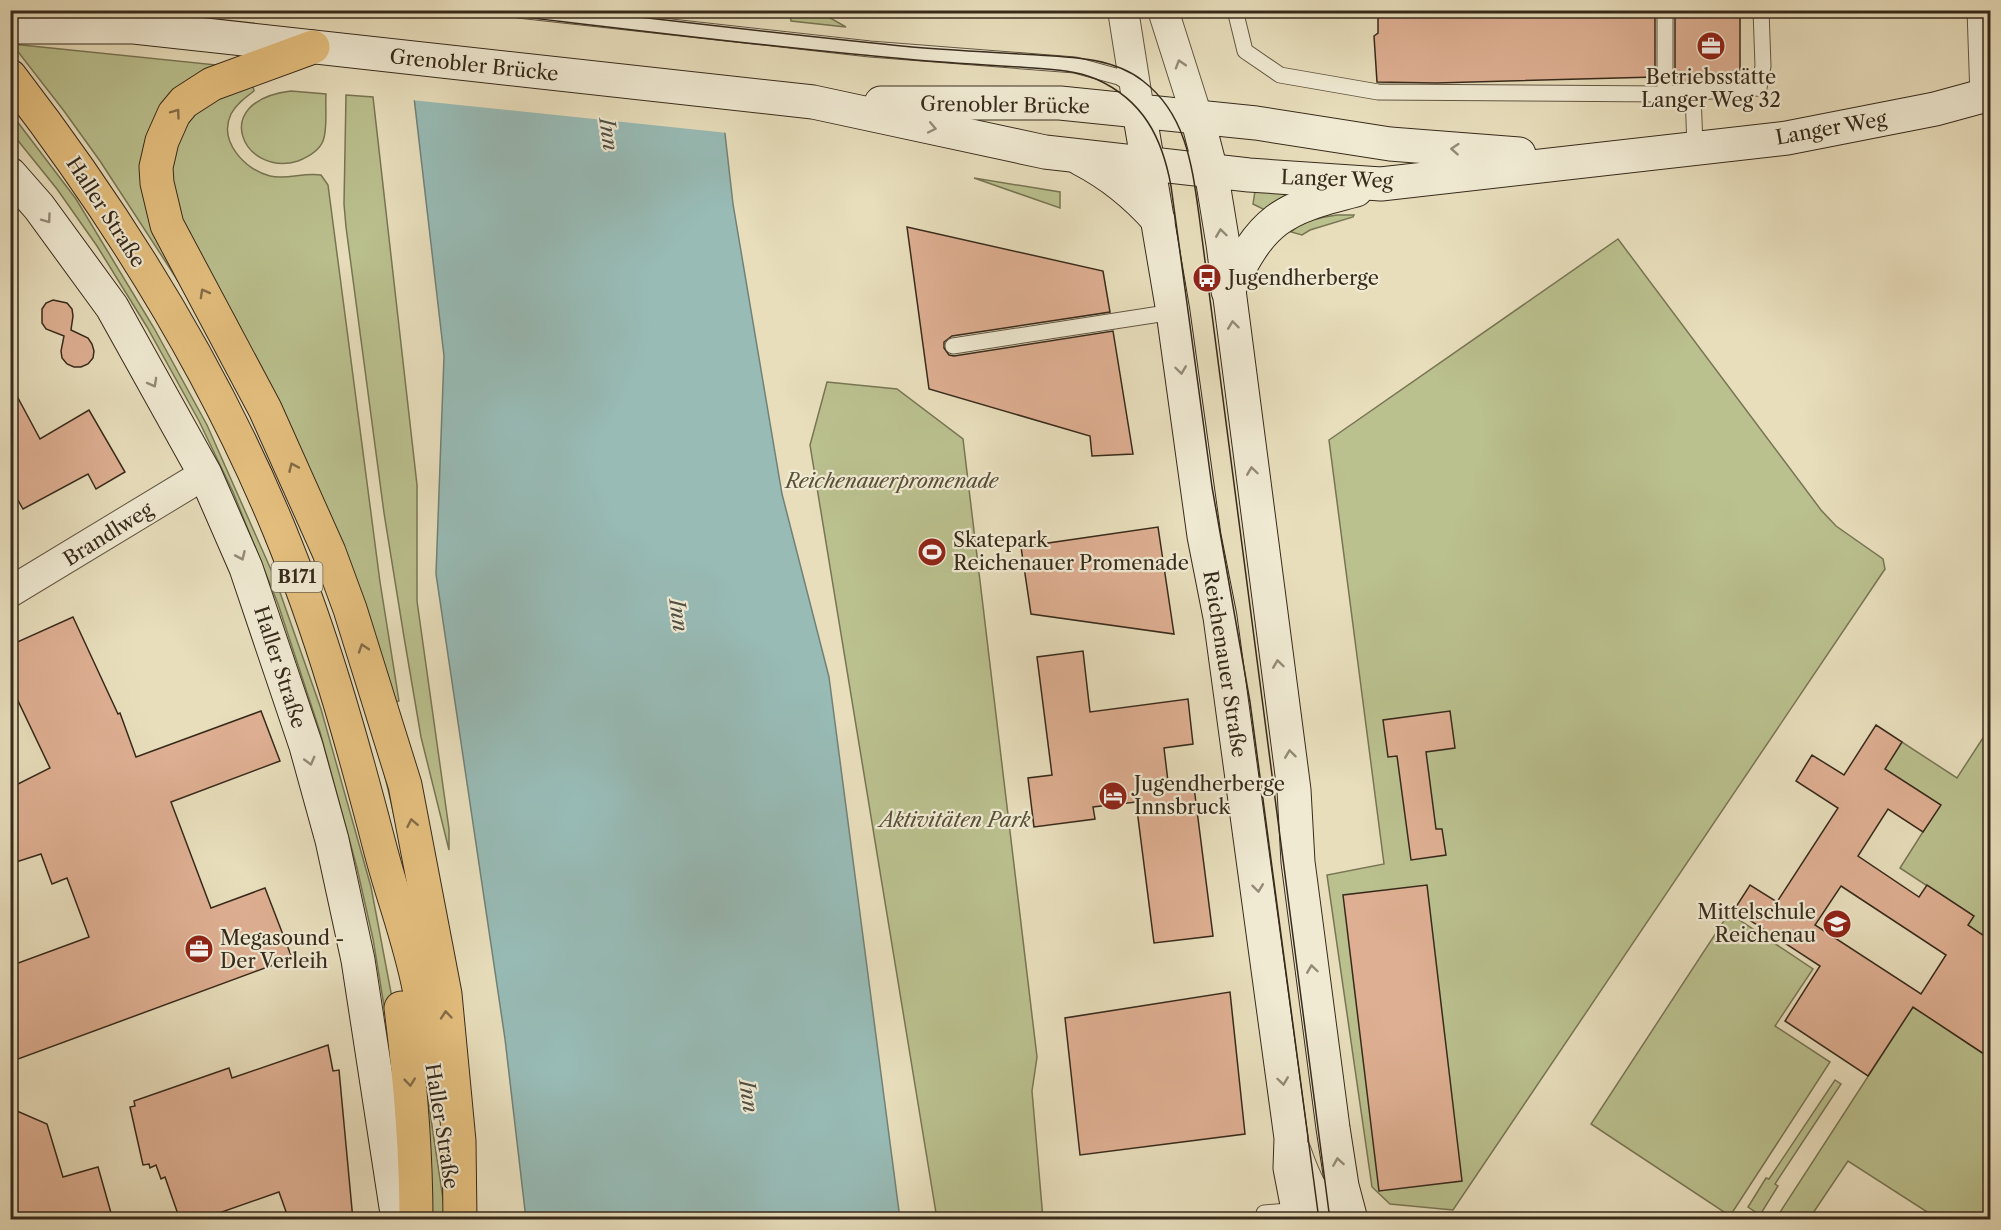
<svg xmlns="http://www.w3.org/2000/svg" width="2001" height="1230" font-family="'Libre Caslon Text',serif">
<rect width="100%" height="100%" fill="#e8debc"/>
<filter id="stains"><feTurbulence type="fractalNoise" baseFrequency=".00333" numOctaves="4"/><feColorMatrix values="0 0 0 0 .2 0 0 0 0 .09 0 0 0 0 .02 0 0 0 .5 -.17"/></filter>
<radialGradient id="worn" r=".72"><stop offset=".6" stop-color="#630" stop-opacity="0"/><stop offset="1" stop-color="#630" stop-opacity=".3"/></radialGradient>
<g fill="#bac08e" stroke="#787554" stroke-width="1.5">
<path d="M790 11H822L830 18 846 27 791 21Z"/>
<path d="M12 44 217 65 146 156 315 546 371 706 407 871 384 772 342 632 309 544 266 445 193 305 171 270 100 161 64 111Z"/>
<path d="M253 86 254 91C246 97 236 104 231 114 218 141 245 170 270 176 287 180 304 172 321 175L328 185 380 582 399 701 395 702 289 424 235 317 188 237 173 203 170 158 187 120 204 104Z"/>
<path d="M291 91 326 94C325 108 328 128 323 141 319 151 308 157 298 161 244 178 207 101 291 91Z"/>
<path d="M346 95 373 97 417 485V601L449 829V850L421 737 404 637 384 513 346 227 344 204Z"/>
<path d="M10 112 76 199 154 328 207 425 276 581 321 709 371 887 393 1003 389 1036 373 939 357 868 320 732 278 604 233 492 199 421 147 327 97 246 57 189 11 132Z"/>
<path d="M974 178 1060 192V208Z"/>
<path d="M1255 191 1287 193 1289 196 1267 211 1253 204Z"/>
<path d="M1337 215H1354L1353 217 1310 230 1302 235 1291 232C1303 221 1321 217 1337 215Z"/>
<path d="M1618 239 1821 510 1836 526 1883 559 1885 569 1453 1210 1390 1204 1372 1187 1327 875 1384 864 1329 440Z"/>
<path d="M827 382 897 389 963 439 1037 1057 1032 1091 1043 1219H937L810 445Z"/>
<path d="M1990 727V940L1968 925 1973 916 1900 868 1940 805 1898 778 1880 776 1902 742 1957 778Z"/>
<path d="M1729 913 1813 969 1775 1026 1830 1062 1730 1216 1591 1124Z"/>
<path d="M412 992 446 1219H427Z"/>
<path d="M1913 1007 1990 1058V1219H1938L1848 1161 1809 1219 1775 1220Z"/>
<path d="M1835 1080 1841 1084 1775 1184 1778 1186 1760 1215 1748 1207 1766 1178 1769 1179Z"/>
</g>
<path fill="#98bbb6" stroke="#718178" stroke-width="1.5" d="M404 11H711L733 204 782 494 829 677 900 1219H526L505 1039 436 574 444 356Z"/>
<path fill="#e8debc" d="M401 10H691L714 13 728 133 411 100Z"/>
<g fill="#deaf92" stroke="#372a1b" stroke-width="1.5" fill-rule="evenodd">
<path d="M1378 10H1655V77L1436 83 1377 82 1374 36 1378 33Z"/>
<path d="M1675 10H1740V79L1682 83V76L1675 77Z"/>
<path d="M907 227 1103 271 1110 312 952 336 944 342V348L949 355 954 356 1113 331 1133 454 1092 456 1090 436 929 389Z"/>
<path d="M53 300 67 303 72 309 73 316 71 330 88 338 92 344 94 351 93 358 88 364 81 367H74L67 364 62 358 61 351 64 336 46 329 42 323V309L46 303Z"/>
<path d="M10 383 40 439 89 410 125 472 96 489 88 474 23 509 10 486Z"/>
<path d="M1158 527 1174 634 1031 614 1021 547Z"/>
<path d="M73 617 118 714 120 713 136 757 261 711 280 761 171 802 211 908 265 888 292 958 10 1062V966L89 937 67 878 52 884 41 854 10 864V788L50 768 10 684V650L17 647 15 643Z"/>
<path d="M1083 651 1090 712 1188 699 1193 744 1164 748 1169 790 1194 787 1213 936 1154 943 1136 802 1093 807 1095 819 1034 827 1028 778 1052 775 1037 657Z"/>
<path d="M1450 711 1455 748 1426 752 1436 829H1442L1446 855 1411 860 1397 756 1388 757 1383 720Z"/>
<path d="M1876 725 1902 742 1885 769 1941 805 1923 832 1888 809 1858 856 1919 897 1927 885 1974 916 1968 925 1990 940V1058L1913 1007 1868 1076 1785 1021 1820 966 1734 910 1750 885 1777 902 1838 808 1796 781 1812 755 1844 775ZM1841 886 1946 955 1921 994 1815 925Z"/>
<path d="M1427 885 1462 1181 1379 1191 1343 895Z"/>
<path d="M1230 992 1245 1134 1080 1155 1065 1018Z"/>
<path d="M328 1045 333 1071 339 1070 353 1220H289L279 1192 199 1220H180L165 1177 161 1179 156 1165 150 1168 149 1164 143 1165 130 1107 135 1106 134 1101 229 1068 232 1078Z"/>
<path d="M10 1108 47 1124 63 1177 98 1167 113 1220H10Z"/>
</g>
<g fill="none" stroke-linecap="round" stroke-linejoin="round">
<g stroke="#635743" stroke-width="17">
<g id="lane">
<path d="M518 10 870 49 1075 65 1119 77 1135 87"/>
<path d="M1235 10 1245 51 1280 75 1378 92 1665 94V10"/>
<path d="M1975 10 1978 97"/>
<path d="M1693 92 1695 148"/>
<path d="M1665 94 1759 88 1763 66 1761 10"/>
<path d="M953 346 1173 312"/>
<path d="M1264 1213 1288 1211 1300 1215"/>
</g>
</g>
<g stroke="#635743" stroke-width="32">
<g id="street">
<path d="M1123 10 1139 111"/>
<path d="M1163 10 1197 117"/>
<path d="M10 592 205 474"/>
<path d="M1296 1152C1305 1178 1315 1201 1337 1220"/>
</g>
</g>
<g stroke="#372a1b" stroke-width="35">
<g id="secondary">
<path d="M10 27H134L813 102 1045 152 1249 175 1381 184 1787 138 1935 109 1990 94"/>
<path d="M881 103H1060L1256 123 1390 144 1519 154"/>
<path d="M1139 111 1173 312 1204 536 1220 617 1291 1138 1290 1168 1300 1220"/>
<path d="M1197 117 1211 171 1223 244 1294 790 1298 862 1333 1128 1342 1186 1351 1220"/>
<path d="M1081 159C1110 174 1136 195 1158 220"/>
<path d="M10 174 39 207 112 307 205 474 246 568 306 746 332 840 358 960 398 1220"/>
<path d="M1228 291C1262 219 1280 209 1356 190"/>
</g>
</g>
<g stroke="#372a1b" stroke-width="35">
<g id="primary">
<path d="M313 47 212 84 184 102 174 114 162 141 156 167 157 183 167 225 265 409 329 552 350 609 405 785 445 994 459 1141 460 1220"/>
<path d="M10 76C117 215 212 367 279 529 322 633 352 740 380 848 392 895 410 941 419 988 424 1009 426 1031 430 1052"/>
<path d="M401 1008C410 1079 416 1148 416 1220"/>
</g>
</g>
<use href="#lane" stroke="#f0ead3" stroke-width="15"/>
<use href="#street" stroke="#f0ead3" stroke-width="30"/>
<use href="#secondary" stroke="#f0ead3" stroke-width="33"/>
<use href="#primary" stroke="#e4bf7e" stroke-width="33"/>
<g stroke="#372a1b" stroke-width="1.5">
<path d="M463 10C614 27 764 47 916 60 950 63 985 65 1020 67 1045 69 1073 69 1096 79 1143 100 1162 137 1171 186L1212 487 1250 702 1319 1220"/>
<path d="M579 10C690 23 801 36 912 47 948 50 985 52 1021 54 1061 57 1110 55 1143 81 1186 114 1192 165 1199 215L1330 1220"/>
</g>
</g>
<defs><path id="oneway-chevron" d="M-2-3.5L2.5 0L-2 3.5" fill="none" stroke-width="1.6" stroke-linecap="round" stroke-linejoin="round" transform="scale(1.5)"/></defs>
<g stroke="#948a77">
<use href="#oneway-chevron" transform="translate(1180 64) rotate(-107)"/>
<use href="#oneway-chevron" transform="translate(932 128) rotate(12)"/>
<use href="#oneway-chevron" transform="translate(1455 149) rotate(-176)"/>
<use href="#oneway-chevron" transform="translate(47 219) rotate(54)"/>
<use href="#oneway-chevron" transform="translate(1221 233) rotate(-98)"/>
<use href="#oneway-chevron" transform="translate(1233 325) rotate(-97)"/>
<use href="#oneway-chevron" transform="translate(1181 370) rotate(82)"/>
<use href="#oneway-chevron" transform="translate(153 383) rotate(61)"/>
<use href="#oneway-chevron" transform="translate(1252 471) rotate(-98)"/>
<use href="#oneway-chevron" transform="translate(241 556) rotate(66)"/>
<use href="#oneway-chevron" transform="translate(1278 664) rotate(-98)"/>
<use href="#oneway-chevron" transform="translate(1290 754) rotate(-97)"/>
<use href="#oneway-chevron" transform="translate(310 761) rotate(75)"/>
<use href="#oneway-chevron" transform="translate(1258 888) rotate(83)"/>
<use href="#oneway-chevron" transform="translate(1312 969) rotate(-98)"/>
<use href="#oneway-chevron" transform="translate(1283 1081) rotate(82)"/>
<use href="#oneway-chevron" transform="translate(1338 1162) rotate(-99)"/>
</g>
<g stroke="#856d48">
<use href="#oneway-chevron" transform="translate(176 113) rotate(-54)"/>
<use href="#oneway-chevron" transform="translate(204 293) rotate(-119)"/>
<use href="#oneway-chevron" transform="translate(293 467) rotate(-114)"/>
<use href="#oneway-chevron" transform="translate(363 648) rotate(-108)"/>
<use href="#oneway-chevron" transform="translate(412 823) rotate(-101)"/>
<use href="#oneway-chevron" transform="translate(446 1015) rotate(-95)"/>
<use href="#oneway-chevron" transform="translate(410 1082) rotate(84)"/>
</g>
<defs>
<g id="office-disc" transform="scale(1.5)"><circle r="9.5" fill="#8f2418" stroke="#f0ead3"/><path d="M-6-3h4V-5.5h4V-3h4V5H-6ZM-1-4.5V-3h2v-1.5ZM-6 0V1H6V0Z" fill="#fff"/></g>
<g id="bus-disc" transform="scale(1.5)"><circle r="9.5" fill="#8f2418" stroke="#f0ead3"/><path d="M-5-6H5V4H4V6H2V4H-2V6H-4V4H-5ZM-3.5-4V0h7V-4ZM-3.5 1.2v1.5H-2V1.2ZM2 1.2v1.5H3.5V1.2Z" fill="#fff"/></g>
<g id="stadium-disc" transform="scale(1.5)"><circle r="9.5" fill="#8f2418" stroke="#f0ead3"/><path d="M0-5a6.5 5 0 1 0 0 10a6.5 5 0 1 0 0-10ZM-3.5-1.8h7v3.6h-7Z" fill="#fff"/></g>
<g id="hotel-disc" transform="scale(1.5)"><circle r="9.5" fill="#8f2418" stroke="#f0ead3"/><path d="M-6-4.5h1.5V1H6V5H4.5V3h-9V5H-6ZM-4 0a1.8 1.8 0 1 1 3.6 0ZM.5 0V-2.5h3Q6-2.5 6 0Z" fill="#fff"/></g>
<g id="school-disc" transform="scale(1.5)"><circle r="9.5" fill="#8f2418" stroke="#f0ead3"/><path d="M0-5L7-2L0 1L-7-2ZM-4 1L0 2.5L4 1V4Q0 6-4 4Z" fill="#fff"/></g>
</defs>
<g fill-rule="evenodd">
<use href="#office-disc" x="1711" y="46"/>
<use href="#bus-disc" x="1207" y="278"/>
<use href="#stadium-disc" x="932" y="552"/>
<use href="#hotel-disc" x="1113" y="796"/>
<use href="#school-disc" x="1837" y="924"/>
<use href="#office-disc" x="199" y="949"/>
</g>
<g text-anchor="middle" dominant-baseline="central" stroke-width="4.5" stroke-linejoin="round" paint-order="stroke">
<rect fill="#f0ead3" stroke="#6e6452" stroke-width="1.5" x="271.5" y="562" width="51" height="30" rx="4.5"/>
<g font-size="18" font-weight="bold" fill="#372a1b">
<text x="297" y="577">B171</text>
</g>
<g font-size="20" fill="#372a1b" stroke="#f0ead3">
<text transform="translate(474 65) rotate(6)">Grenobler Brücke</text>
<text transform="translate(1005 105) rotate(1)">Grenobler Brücke</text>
<text transform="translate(1831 128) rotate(-10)">Langer Weg</text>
<text transform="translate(1337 179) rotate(2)">Langer Weg</text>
<text transform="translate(106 212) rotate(57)">Haller Straße</text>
<text transform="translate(108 534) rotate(-32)">Brandlweg</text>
<text transform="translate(1225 664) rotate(81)">Reichenauer Straße</text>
<text transform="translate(280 667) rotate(72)">Haller Straße</text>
<text transform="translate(442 1126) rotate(81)">Haller Straße</text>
</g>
<g font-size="20" fill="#372a1b" stroke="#f0ead3" text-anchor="start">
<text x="1711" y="77" text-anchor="middle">Betriebsstätte<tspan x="1711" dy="23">Langer Weg 32</tspan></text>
<text x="1228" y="278">Jugendherberge</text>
<text x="953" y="540">Skatepark<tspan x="953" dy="23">Reichenauer Promenade</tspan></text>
<text x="1134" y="784">Jugendherberge<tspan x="1134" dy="23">Innsbruck</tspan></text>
<text x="1816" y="912" text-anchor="end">Mittelschule<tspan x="1816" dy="23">Reichenau</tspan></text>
<text x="220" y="938">Megasound -<tspan x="220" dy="23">Der Verleih</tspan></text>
</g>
<g font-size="20" font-style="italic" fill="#585038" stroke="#f0ead3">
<text x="892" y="481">Reichenauerpromenade</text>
<text x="955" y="820">Aktivitäten Park</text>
</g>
<g font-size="21" font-style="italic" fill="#4f4e42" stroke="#f0ead3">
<text transform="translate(609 134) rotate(82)">Inn</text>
<text transform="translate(679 615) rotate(82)">Inn</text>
<text transform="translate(749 1096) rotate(82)">Inn</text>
</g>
</g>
<rect width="2001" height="1230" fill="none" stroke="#e8debc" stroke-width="36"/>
<rect x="12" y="12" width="1977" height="1206" fill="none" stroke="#372a1b" stroke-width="3"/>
<rect x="18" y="18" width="1965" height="1194" fill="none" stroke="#372a1b" stroke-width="1.5"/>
<rect width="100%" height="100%" filter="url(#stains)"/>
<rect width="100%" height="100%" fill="url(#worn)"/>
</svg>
